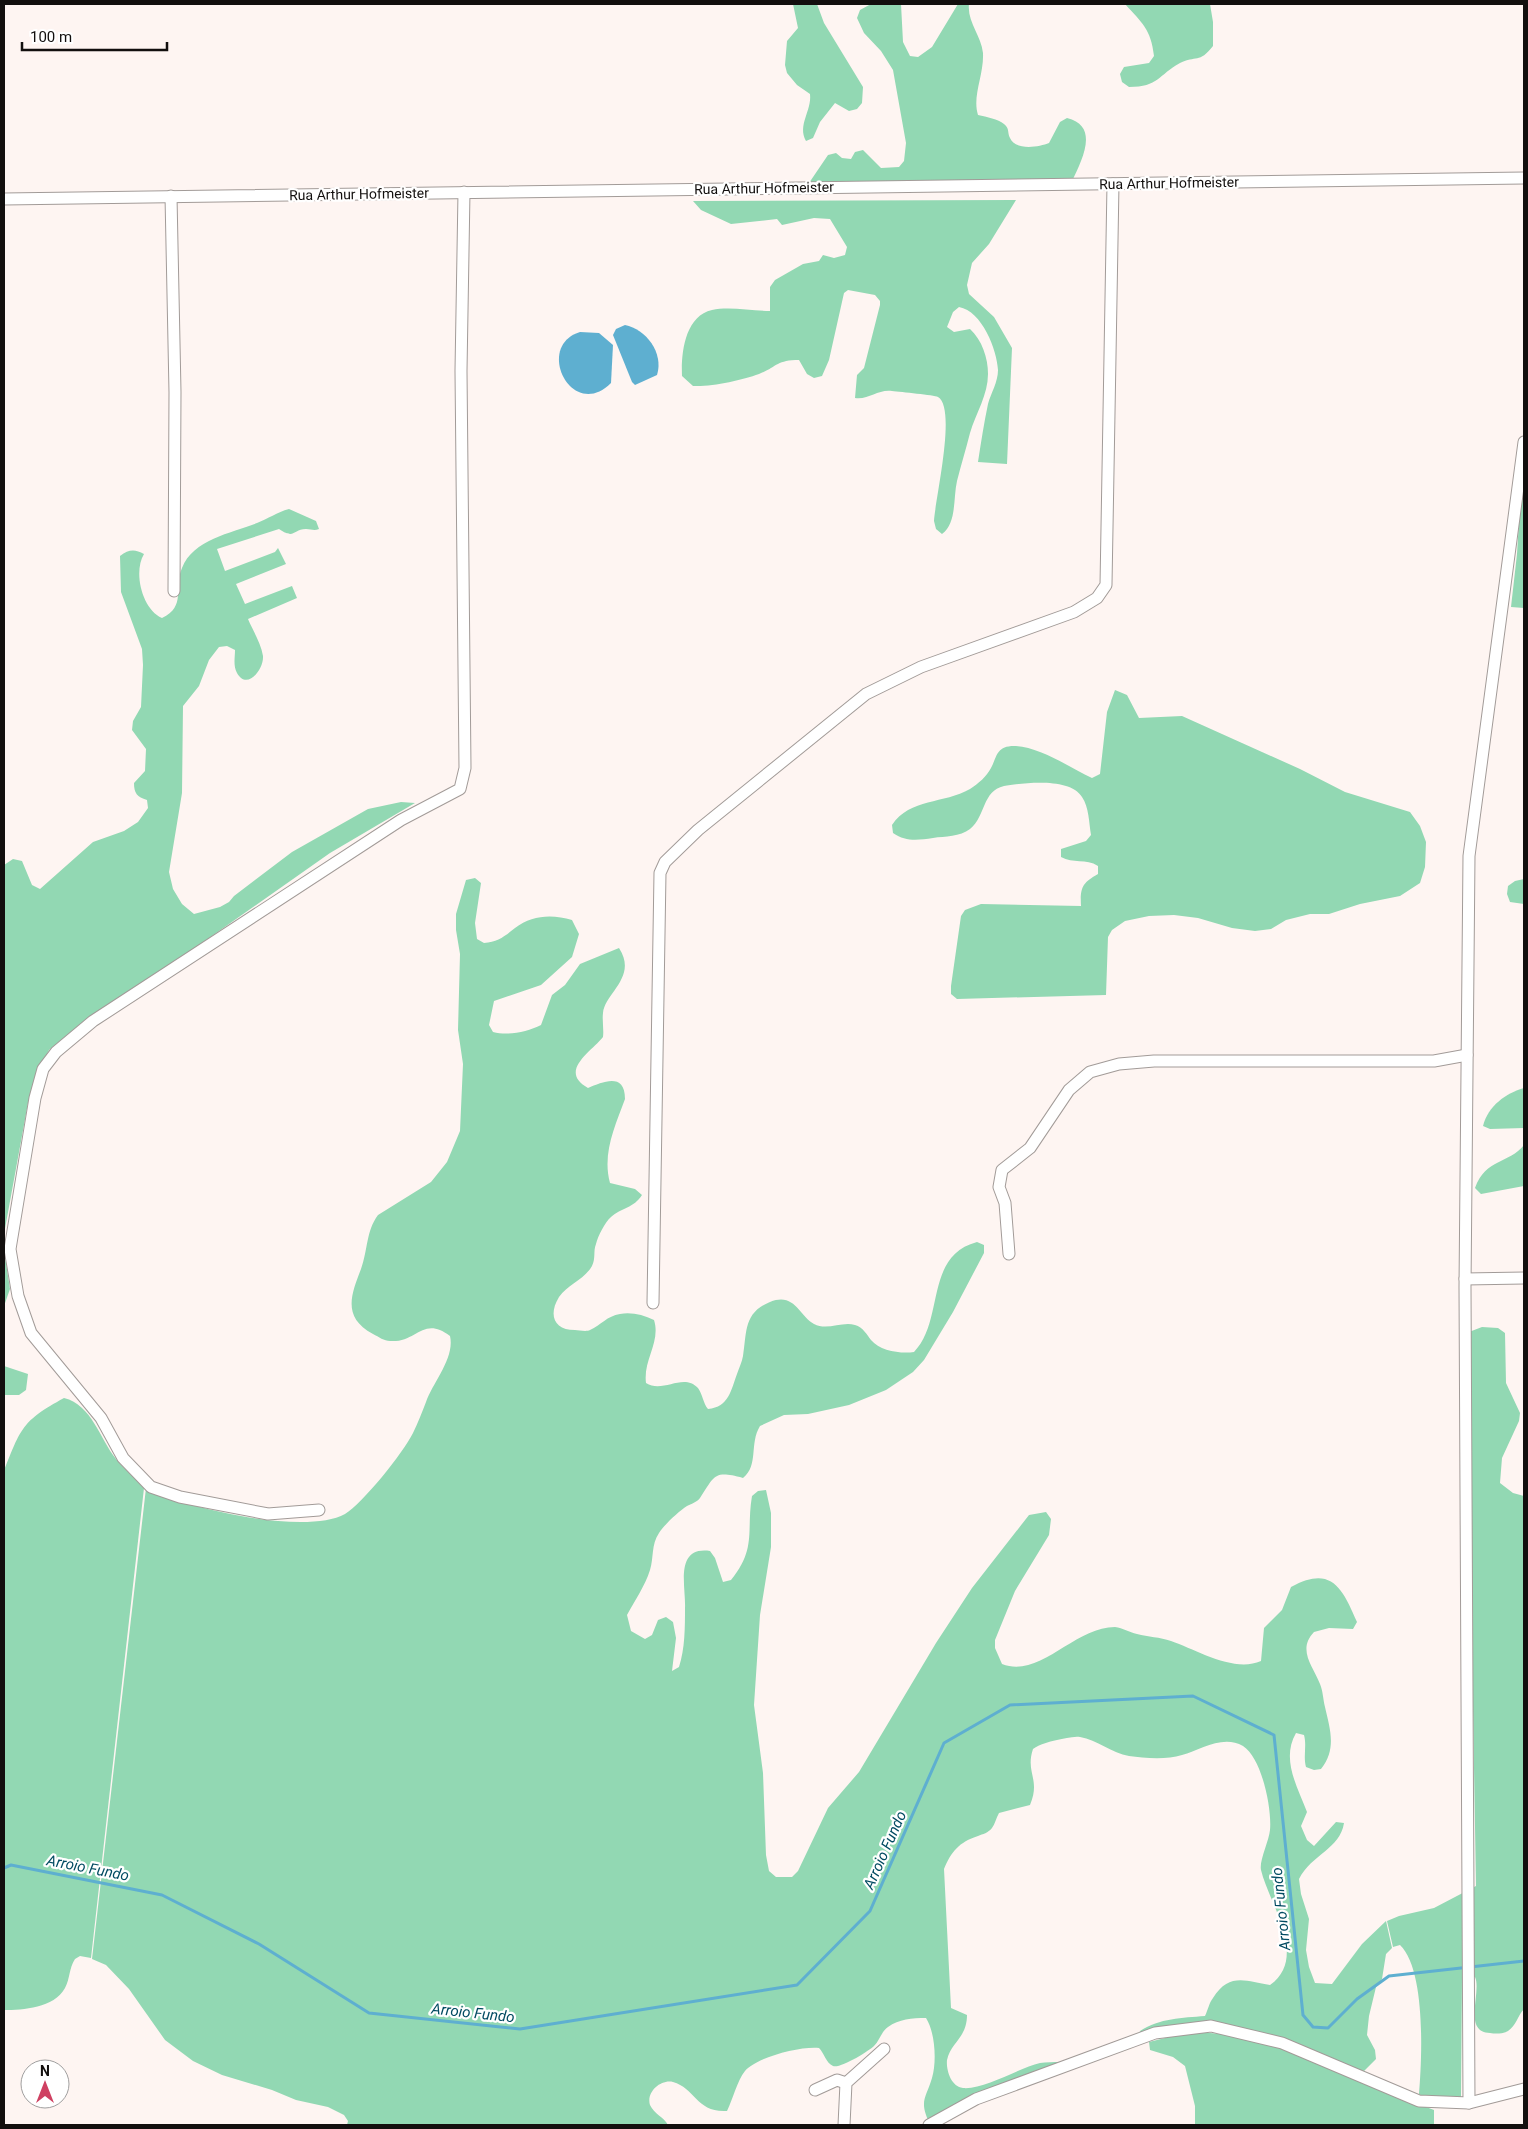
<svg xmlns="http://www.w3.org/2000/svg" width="1528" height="2129" font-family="Roboto,sans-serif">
<rect width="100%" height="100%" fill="#fef5f2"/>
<g fill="#92d8b3">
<path d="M793 4H817L824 23 863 87 862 103 857 109 849 111 835 103 820 122 813 138 806 141C797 125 812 111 810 94L797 85 787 73 785 65 787 41 798 28Z"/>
<path d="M871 4H901L903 42 910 56 918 57 932 47 958 4H969C967 22 981 35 983 53 984 75 972 96 978 115 987 117 998 119 1004 124 1010 129 1007 132 1010 138 1016 151 1039 147 1049 143L1060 122 1067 118C1100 126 1082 160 1072 181L809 183 828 155 836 153 842 158 851 159 855 152 863 150 881 168 899 167 904 161 906 143 893 70 881 51 864 33 857 18 860 10Z"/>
<path d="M1125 4H1210L1213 22V46C1199 64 1196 55 1180 63 1158 75 1159 87 1129 87L1122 82 1120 74 1124 67 1149 63 1154 56C1151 29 1142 23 1125 4Z"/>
<path d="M1016 200 989 244 972 263 967 285 969 294 994 317 1012 348 1007 464 978 462C981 442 984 423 988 404 991 393 998 382 998 370 997 350 982 311 959 307L953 312 947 327 954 332 970 329C982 340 988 358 988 374 988 395 976 413 970 433 966 449 961 465 957 481 953 498 957 523 942 534L936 529 934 521C935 500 957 408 938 397 934 395 901 392 892 391 878 389 869 400 855 398L857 375 864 368 880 305V301L875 295 848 290 844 293 829 360 822 376 814 378 807 374 799 360C776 360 777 367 759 374 742 380 712 387 693 386L682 376C681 353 685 316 712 310 729 306 752 311 770 311V287L775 280 803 264 819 261 823 255 834 258 845 255 847 247 830 219 814 218 782 225 777 219 731 224 701 210 693 201Z"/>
<path d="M1524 440V608L1511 607 1517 554Z"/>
<path d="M289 509 316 521 319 529C314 531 311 529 306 529 293 529 295 540 279 529L217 549 225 571 275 552 278 548 286 564 236 584 245 604 292 586 297 598 248 619C253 631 261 643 263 656 264 669 247 691 237 673 233 666 235 657 235 650L227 646 219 647 209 660 199 686 183 706 182 793 169 872 173 889 182 904 194 914 220 907 229 902 234 896 292 852 368 809 401 802 415 803 330 853 148 981 84 1021 49 1050 39 1070 28 1103 4 1234V865L13 859 22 861 32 885 40 889 93 842 124 831 138 822 148 808 147 800C137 797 134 793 134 783L145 771 146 749 132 730 133 721 141 707 143 665 142 649 121 592 120 556C129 549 135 549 144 554 133 572 142 609 162 618 187 606 173 588 182 568 193 539 232 533 257 523 268 519 277 512 289 509Z"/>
<path d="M1115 690 1127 695 1139 718 1182 716 1300 769 1345 792 1410 812 1420 826 1426 842 1425 867 1420 883 1400 896 1360 904 1329 914H1310L1286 920 1271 929 1255 931 1232 928 1198 918 1174 915 1149 916 1125 921 1112 930 1108 937 1106 995 957 999 951 994V986L961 916 965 910 981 904 1081 906C1080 888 1082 883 1098 874V866C1086 858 1073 864 1061 857V849L1086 841 1091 835C1089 823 1089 807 1082 797 1070 777 1023 783 1004 786 982 791 986 816 970 829 960 837 945 836 933 838 918 840 906 842 893 833L892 825C910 798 944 804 970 789 979 783 986 777 991 768 997 757 996 746 1014 746 1040 747 1069 767 1092 778L1100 774 1107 712Z"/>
<path d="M475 878 481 883 475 923 477 939 484 943C498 942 505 936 515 928 532 915 552 914 572 920L579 934 572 957 541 985 494 1001 489 1025 493 1032C508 1036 527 1032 541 1025L552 995 565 985 580 964 619 948C638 977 605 993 603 1013 602 1021 604 1029 603 1037 591 1052 558 1071 588 1088 603 1082 625 1072 625 1099 615 1126 602 1154 610 1183L635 1189 642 1195C634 1208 621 1208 611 1217 605 1222 598 1236 596 1244 593 1251 596 1258 592 1266 584 1280 568 1284 559 1297 548 1315 554 1330 575 1330 579 1330 586 1332 590 1330 601 1325 607 1316 620 1314 632 1312 643 1315 654 1320 661 1342 643 1360 646 1383 663 1394 683 1372 698 1388 703 1395 703 1403 708 1409 729 1407 731 1390 737 1374 739 1368 742 1362 743 1356 747 1333 743 1313 770 1302 795 1292 799 1316 814 1324 827 1331 842 1321 855 1325 863 1327 867 1335 871 1340 880 1351 901 1354 914 1352 945 1320 924 1256 977 1242L984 1245V1253L953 1312 924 1360 913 1372 886 1390 849 1405 808 1414 784 1415 760 1426C749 1444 759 1465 743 1478 713 1470 715 1476 700 1498 697 1502 691 1504 687 1506 678 1512 665 1524 659 1533 651 1545 654 1557 650 1570 645 1586 635 1600 627 1615L631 1631 645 1639 652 1635 658 1620 666 1617 673 1622 676 1638 672 1671 679 1667C685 1649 685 1627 685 1608 686 1587 674 1546 710 1551L715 1558 723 1582 731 1580C757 1548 746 1531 752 1496L758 1491 766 1490 771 1513V1547L760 1615 754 1705 763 1773 766 1855 769 1871 776 1877H792L798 1871 828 1808 859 1772 936 1643 972 1588 1029 1515 1046 1512 1051 1519 1049 1535 1015 1591 995 1640V1648L1002 1664C1040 1679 1074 1627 1115 1627 1123 1628 1129 1632 1137 1634 1148 1637 1160 1637 1171 1641 1197 1650 1234 1673 1261 1661L1264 1628 1282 1610 1291 1587C1331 1565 1342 1587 1357 1622L1353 1629 1329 1628 1314 1632C1297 1650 1313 1666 1320 1684 1323 1691 1323 1699 1325 1707 1330 1729 1337 1749 1321 1769L1314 1770 1306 1767C1303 1756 1307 1746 1304 1735L1296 1733C1281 1759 1297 1786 1307 1812L1301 1826 1307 1840 1314 1846 1336 1822 1344 1823C1340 1849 1312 1854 1299 1879L1301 1894 1309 1919 1306 1950 1309 1967 1315 1983 1332 1984 1362 1944 1386 1921 1392 1948 1386 1954 1382 1979 1376 1987 1369 2016 1367 2035 1375 2050 1376 2059 1364 2071 1355 2069 1214 2021 1139 2035 1140 2031C1160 2018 1182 2018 1205 2016 1208 2010 1209 2003 1213 1998 1229 1972 1246 1981 1270 1985 1309 1957 1269 1904 1261 1870 1259 1861 1269 1841 1270 1830 1272 1809 1262 1758 1243 1746 1223 1734 1200 1750 1182 1755 1166 1760 1144 1758 1129 1756 1112 1753 1097 1740 1080 1737 1073 1736 1064 1739 1057 1740 1048 1742 1040 1744 1033 1749 1025 1773 1041 1779 1030 1805L999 1813C996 1818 995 1824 992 1828 988 1833 983 1834 978 1836 959 1842 951 1852 944 1869L951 2008 967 2015C967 2038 951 2042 947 2060 946 2070 951 2087 963 2088 983 2090 1019 2068 1040 2063 1046 2062 1054 2062 1060 2062L1061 2065 972 2095 929 2122C919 2101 926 2098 932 2078 937 2061 935 2032 926 2018 912 2018 899 2019 888 2027 881 2032 880 2040 874 2046 869 2051 840 2069 833 2066 826 2063 824 2053 819 2048 801 2046 757 2057 745 2071 737 2081 733 2099 727 2111 697 2113 695 2088 673 2082 661 2079 646 2092 650 2105 654 2114 664 2117 668 2125H347L348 2121 344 2115 328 2107 296 2100 272 2090 222 2075 193 2061 165 2040 129 1989 106 1965 92 1959 146 1488C185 1508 305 1536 345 1514 363 1503 403 1453 413 1433 418 1423 422 1412 426 1402 433 1382 455 1358 450 1336 423 1315 417 1343 390 1341 384 1341 379 1337 373 1334 342 1317 351 1295 361 1269 368 1250 366 1231 378 1215L431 1182 447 1162 460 1131 463 1064 458 1030 460 954 456 930V914L466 880Z"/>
<path d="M1524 879V904L1510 902 1507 894 1508 886 1515 881Z"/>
<path d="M1524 1088V1128L1490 1129 1483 1126C1488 1106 1506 1093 1524 1088Z"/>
<path d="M1524 1145V1186L1481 1194 1475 1188C1486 1158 1509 1164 1524 1145Z"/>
<path d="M4 1250 10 1289 4 1306Z"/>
<path d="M1482 1327 1498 1328 1505 1333 1506 1383 1520 1413 1519 1421 1502 1458 1500 1483 1513 1493 1524 1496V2009C1518 2015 1516 2026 1508 2031 1503 2034 1496 2034 1490 2033 1462 2032 1482 1992 1475 1977H1462L1461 2097H1424L1419 2094C1422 2059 1426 1970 1400 1945L1393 1947 1387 1921 1399 1916 1434 1908 1476 1886 1470 1531 1469 1332Z"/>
<path d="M4 1366 28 1374 26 1390 19 1395H4Z"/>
<path d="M64 1398C92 1405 100 1439 116 1459 125 1470 135 1478 144 1488L91 1958 80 1956 75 1959C69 1968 70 1979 65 1988 54 2008 23 2010 4 2010V1471C21 1428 22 1421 64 1398Z"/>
<path d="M1189 2032C1276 2032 1355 2081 1434 2110V2125H1195V2106L1185 2066 1173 2057 1150 2050 1149 2042Z"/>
</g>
<g fill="#5eafd0">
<path d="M625 325C646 329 664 353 657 375L635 385 632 382 613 335 616 329Z"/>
<path d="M580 332 599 333 613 345 611 383C572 422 534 346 580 332Z"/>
</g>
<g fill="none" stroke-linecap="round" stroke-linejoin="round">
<path stroke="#5eafd0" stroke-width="3" d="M4 1868 11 1865 162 1895 259 1944 369 2013 520 2029 797 1985 870 1911 944 1743 1010 1705 1193 1696 1274 1735 1303 2015 1313 2027 1328 2028 1357 1999 1389 1976 1524 1961"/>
<g stroke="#a29b98" stroke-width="13">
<g id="minor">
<path d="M171 196 175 392 174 591"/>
<path d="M4 199 1524 178"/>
<path d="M1009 1254 1005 1203 999 1187 1002 1170 1030 1148 1069 1090 1090 1072 1119 1064 1154 1061H1434L1467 1055"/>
<path d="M1465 1279 1524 1278"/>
<path d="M653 1303 660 873 665 862 698 830 866 694 921 667 1074 612 1097 598 1106 585 1113 184"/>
<path d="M319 1510 268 1514 180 1497 151 1487 123 1458 101 1418 31 1333 18 1296 10 1249 35 1098 43 1069 56 1052 93 1021 401 820 460 789 465 768 461 371 464 192"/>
<path d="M815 2090 837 2080 846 2083"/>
<path d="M1469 2103 1465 1287 1469 856 1524 442"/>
<path d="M844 2125 846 2083 884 2049"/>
<path d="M929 2125 976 2099 1155 2033 1211 2026 1282 2043 1419 2101 1469 2103 1524 2089"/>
</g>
</g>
<use href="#minor" stroke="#fff" stroke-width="11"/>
</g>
<g text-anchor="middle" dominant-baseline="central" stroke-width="4.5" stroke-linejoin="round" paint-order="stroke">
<g font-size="14" fill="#120f0e" stroke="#fff">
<text transform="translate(1169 183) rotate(-1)">Rua Arthur Hofmeister</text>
<text transform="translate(764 188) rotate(-1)">Rua Arthur Hofmeister</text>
<text transform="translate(359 194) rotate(-1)">Rua Arthur Hofmeister</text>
</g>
<g font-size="15" font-style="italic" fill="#024b62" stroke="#fff">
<text transform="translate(885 1850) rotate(-66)">Arroio Fundo</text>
<text transform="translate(88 1868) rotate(11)">Arroio Fundo</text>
<text transform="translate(1281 1909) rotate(-96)">Arroio Fundo</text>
<text transform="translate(473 2013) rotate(6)">Arroio Fundo</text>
</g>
</g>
<rect width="1528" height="2129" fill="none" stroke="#120f0e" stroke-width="10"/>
<g transform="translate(45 2084)"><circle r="24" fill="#ffffff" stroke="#a09f9f"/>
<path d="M0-4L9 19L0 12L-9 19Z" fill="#cf4061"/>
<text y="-8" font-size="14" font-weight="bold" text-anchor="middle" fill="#120f0e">N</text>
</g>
<path d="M22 42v8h145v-8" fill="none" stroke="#120f0e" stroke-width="2.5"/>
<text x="30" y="42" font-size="15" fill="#120f0e" stroke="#ffffff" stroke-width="4" paint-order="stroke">100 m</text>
</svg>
